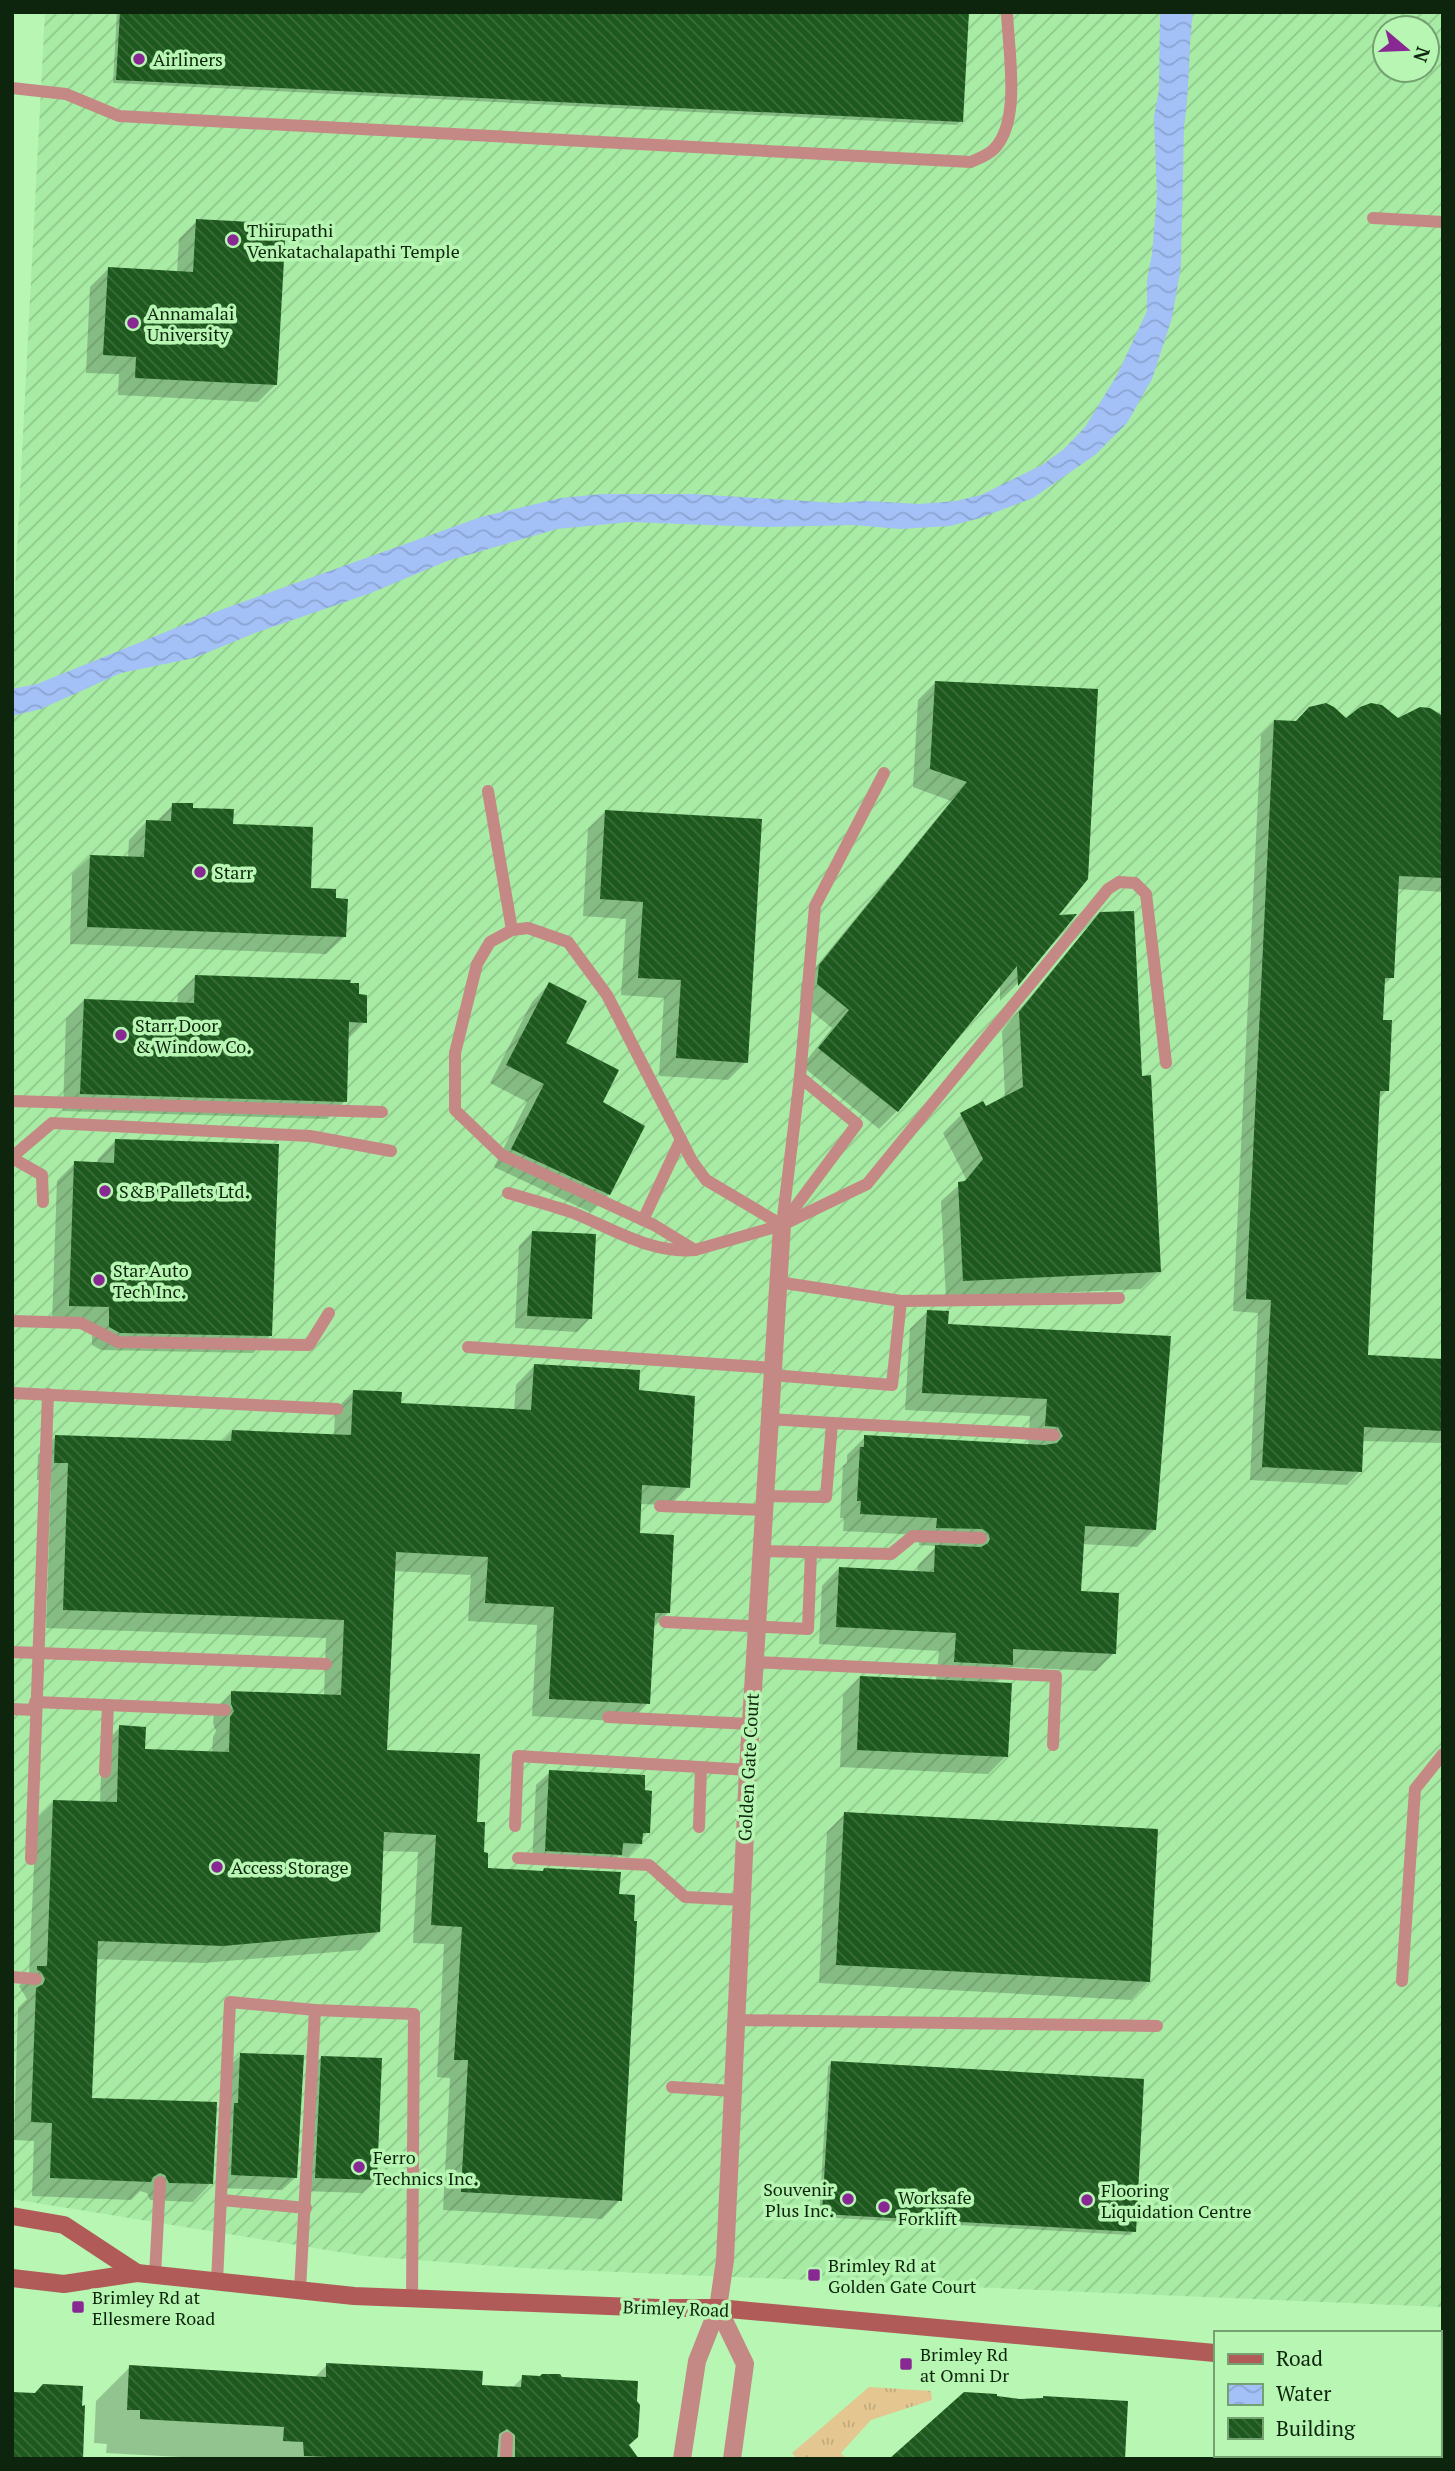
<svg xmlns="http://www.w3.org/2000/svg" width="1455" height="2471" font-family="'PT Serif',serif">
<defs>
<pattern id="industrial-furrows" width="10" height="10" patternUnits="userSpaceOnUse" patternTransform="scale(1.75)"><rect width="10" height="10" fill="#a7eba4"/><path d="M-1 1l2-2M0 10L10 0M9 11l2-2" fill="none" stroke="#8fc98c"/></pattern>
<pattern id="grass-tufts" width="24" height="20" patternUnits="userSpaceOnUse" patternTransform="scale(1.75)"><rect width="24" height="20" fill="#e4c790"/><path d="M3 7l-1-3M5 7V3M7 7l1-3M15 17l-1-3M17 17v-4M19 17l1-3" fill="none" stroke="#c2ab7b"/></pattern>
<pattern id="water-waves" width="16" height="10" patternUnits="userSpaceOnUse" patternTransform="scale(1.75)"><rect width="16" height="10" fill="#a3c0f7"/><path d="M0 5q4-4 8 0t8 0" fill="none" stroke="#8ba5d3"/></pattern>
<pattern id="building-back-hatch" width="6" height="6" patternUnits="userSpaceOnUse" patternTransform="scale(1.75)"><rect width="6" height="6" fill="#1d581d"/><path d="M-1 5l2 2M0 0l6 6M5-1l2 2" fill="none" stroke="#3c6c3c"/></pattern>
</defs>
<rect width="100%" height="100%" fill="#b7f6b3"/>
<path fill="url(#industrial-furrows)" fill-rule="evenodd" d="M45 12H1443V2307L524 2268 364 2256 12 2199V646ZM1385 28H1427V70H1385Z"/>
<path fill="url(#grass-tufts)" d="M869 2387 931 2391 932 2400 871 2420 841 2453 847 2459H797L792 2453Z"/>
<path fill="url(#water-waves)" d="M1160 12H1193C1188 51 1190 89 1184 127L1181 266 1172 318 1152 379 1127 423 1095 455 1033 498 980 518 950 526 900 529 854 525 767 527 629 522 557 529 447 561 371 593 255 633 194 658 121 673 41 709 12 716V689L37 684 215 612 481 517 561 498 602 494H693L837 503 867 501 919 504 956 501 981 495 1042 465 1064 449 1085 427 1117 375 1147 311V280L1152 254 1157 196 1154 117 1159 89Z"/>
<g fill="#0003">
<path d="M117 12H967L961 121 957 125 113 83Z"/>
<path d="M197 221 276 384 258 402 118 395 119 374 86 373 90 287 108 269 177 273 179 239Z"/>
<path d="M936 682 1055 917 1073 916 1016 985 1000 1001V984L897 1111 879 1129 802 1066 832 1028 800 1002 801 985 951 801 913 787 918 700Z"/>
<path d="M1443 719V892L1397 889 1392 977 1383 986 1382 1021 1387 1090 1378 1100 1366 1357 1443 1360V1443L1362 1441 1360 1471 1347 1485 1250 1480 1258 1313 1233 1311 1261 735 1274 722Z"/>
<path d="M173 805 232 825 309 889 334 900 344 937 326 954 70 944 72 874 90 857 128 858 129 840 146 822 155 823Z"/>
<path d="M606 812 746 1062 728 1080 659 1076 664 998 621 995 626 919 583 916 588 829Z"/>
<path d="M1101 914 1159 1271 1141 1289 946 1298 941 1201 966 1179 943 1133 961 1115 985 1109 1005 1098 1002 1031 1083 933Z"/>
<path d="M196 976 365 1022 347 1040 345 1101 327 1119 63 1111 66 1019 84 1001 177 1004 178 994Z"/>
<path d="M549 984 563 1044 600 1103 608 1194 590 1212 494 1167 527 1102 490 1083 532 1002Z"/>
<path d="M115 1141 271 1335 253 1353 101 1350 92 1345V1325L52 1323 57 1181 75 1163 97 1164 98 1159Z"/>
<path d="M532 1232 590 1318 577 1332 515 1328 519 1246Z"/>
<path d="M928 1312 946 1326 1169 1338 1155 1529 1137 1547 1082 1544 1079 1592 1114 1653 1096 1671 1009 1667 992 1684 1006 1756 988 1774 840 1767 843 1695 860 1677 936 1681 939 1651 819 1644 822 1586 839 1568 917 1573 918 1565 937 1546 919 1545 920 1535 843 1531 844 1518H840L843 1466 847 1463V1455L865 1437 1028 1446 1030 1416 905 1410 910 1329Z"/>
<path d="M534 1366 637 1392 688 1487 670 1505 639 1504 638 1535 668 1613 652 1629 648 1703 630 1722 532 1716 537 1625 468 1621 471 1575 393 1571 385 1752 476 1824 486 1870 618 1895 620 2200 602 2219 443 2210 450 2078 437 2077 444 1944 413 1943 418 1852 382 1851 378 1931 360 1950 203 1963 95 1959 90 2099 211 2183 193 2202 150 2200 147 2193 140 2191 131 2200 32 2196 34 2141 14 2140 18 2008 27 1999 19 1986 29 1976 36 1820 54 1802 100 1803 102 1746 120 1727 143 1751 212 1753 213 1737 216 1731 213 1723 214 1711 232 1693 324 1696 326 1638 46 1628 51 1481 37 1480 38 1455 56 1436 222 1442 232 1432 334 1436 335 1410 353 1392 400 1405 514 1411 516 1385Z"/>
<path d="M550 1772 648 1832 641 1840 640 1843 627 1857 618 1856 607 1867 532 1863 536 1785Z"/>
<path d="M845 1814 1148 1982 1131 2000 819 1983 827 1832Z"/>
<path d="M241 2055 296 2177 282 2190 218 2188 227 2068Z"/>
<path d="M322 2057 376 2180 362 2193 302 2191 309 2071Z"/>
<path d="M831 2063 1134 2231 1130 2235 819 2217 828 2067Z"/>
<path d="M327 2365 481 2387 512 2388 523 2377 627 2446 636 2459H217L106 2453 107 2444 94 2443 96 2401 130 2367 314 2378Z"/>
</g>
<g fill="url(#building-back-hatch)">
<path d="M120 12H969L963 122 116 80Z"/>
<path d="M196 219 286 224 277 385 135 378 136 357 103 355 108 267 193 272Z"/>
<path d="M935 681 1098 689 1088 879 1059 915 1077 914 1018 986 1017 966 898 1112 818 1048 849 1010 817 984 819 965 967 782 930 769Z"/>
<path d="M1326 703 1334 707 1346 718 1360 707 1371 703 1382 705 1398 718 1420 707 1430 708 1443 716V878L1399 876 1394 978H1385L1383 1020H1392L1389 1091H1380L1368 1355 1443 1359V1431L1364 1427 1362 1472 1262 1467 1271 1300 1246 1299 1274 720 1296 721 1309 707Z"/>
<path d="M172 803H193V808L234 809 233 824 313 827 311 888 336 889V898L348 899 346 937 87 927 90 855 144 857 146 820 171 821Z"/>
<path d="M605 810 762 819 748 1063 676 1058 681 980 638 978 643 902 600 899Z"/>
<path d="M1134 911 1142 1076 1151 1075 1161 1272 963 1281 958 1182 965 1181 983 1159 960 1113 983 1101 986 1106 1023 1087 1019 1012 1100 912Z"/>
<path d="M195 975 351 980 350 983H359V994L367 995V1023L349 1022 347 1102 80 1094 84 999 194 1003Z"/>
<path d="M549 982 587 1001 566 1043 619 1070 603 1102 645 1126 610 1195 511 1149 544 1084 506 1065Z"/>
<path d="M115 1139 279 1144 272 1336 120 1333 109 1327V1307L69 1306 74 1161 114 1163Z"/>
<path d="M532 1231 596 1234 592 1319 527 1316Z"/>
<path d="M927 1310 949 1311 948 1324 1171 1336 1156 1530 1085 1526 1081 1591 1119 1593 1116 1654 1013 1649V1665L954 1662 956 1633 836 1627 839 1567 934 1572 935 1545 981 1547 988 1543 990 1539 988 1533 982 1529 936 1528 937 1518 860 1514 861 1501H857L860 1447H864V1435L1044 1445 1057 1443 1063 1436 1058 1427 1045 1426 1047 1399 922 1393Z"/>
<path d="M534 1364 640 1370 639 1390 695 1396 690 1488 642 1485 640 1533 674 1535 670 1613H655L650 1704 549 1699 554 1607 485 1603 488 1557 396 1552 387 1750 480 1754 477 1822H485L484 1852 488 1853V1868L543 1871 544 1868 621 1872 619 1894 635 1895 634 1921H637L622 2201 461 2192 468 2060H454L462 1927 431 1925 436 1835 384 1832 380 1932 223 1946 98 1941 92 2098 217 2102 213 2184 169 2183 165 2175 160 2173 153 2177 151 2182 50 2178 52 2123 31 2122 36 1988 43 1984 45 1979 41 1972 37 1970V1966H47L53 1800 117 1802 119 1725 146 1727 145 1749 229 1752 230 1717 234 1711 231 1704V1691L341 1695 344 1620 63 1610 68 1463H54L55 1435 231 1441 232 1430 351 1435 353 1390 402 1392 401 1403 531 1410Z"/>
<path d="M860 1676 1012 1683 1008 1757 857 1750Z"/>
<path d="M549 1770 645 1775V1790L652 1791 650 1833H643L642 1844 623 1843 622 1855 545 1851Z"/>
<path d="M844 1812 1158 1829 1150 1982 836 1965Z"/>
<path d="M240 2053 304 2055 297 2178 231 2175 234 2103H238Z"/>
<path d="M321 2056 382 2058 377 2180 315 2178Z"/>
<path d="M831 2061 1144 2079 1136 2232 822 2214Z"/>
<path d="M326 2363 483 2371 482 2385 521 2387 522 2375 540 2376 542 2374H560L562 2377 638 2381 637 2401 640 2405 638 2437 629 2445 639 2459H515V2435L507 2429 499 2434 497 2459H378L304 2456 303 2442 283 2441 284 2427 140 2419V2410H127L129 2365 326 2377Z"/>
<path d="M43 2384 83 2386 82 2406 85 2405 83 2459H12V2392L35 2393Z"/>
<path d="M964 2392 997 2394V2396L1020 2399 1043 2398V2396L1128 2401 1125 2459H889Z"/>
</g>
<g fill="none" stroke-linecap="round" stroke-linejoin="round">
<g stroke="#c58985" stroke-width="12">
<path d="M12 88 66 94 119 116 971 162C979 158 987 156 994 149 1022 121 1008 49 1007 12"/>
<path d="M1373 218 1443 222"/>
<path d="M488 791 512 930"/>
<path d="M800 1077 857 1124 782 1225Z"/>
<path d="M800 1077 815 906 884 773"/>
<path d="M12 1101 382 1112"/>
<path d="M12 1157 52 1123 310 1136 391 1151"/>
<path d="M12 1158 42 1175 43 1202"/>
<path d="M508 1193C528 1199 550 1205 571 1212 612 1228 650 1254 695 1250"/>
<path d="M643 1220 681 1139"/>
<path d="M782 1225 706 1180 692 1161 607 995 568 942 528 928 512 930 490 942 477 964 455 1053V1110L502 1155 654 1225 695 1250 782 1225 867 1184 1108 889 1119 882 1135 883 1146 894 1166 1063"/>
<path d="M778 1282 901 1301 1119 1298"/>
<path d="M12 1321 81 1323 118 1342 309 1345 329 1313"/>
<path d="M468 1347 773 1368"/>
<path d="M772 1375 892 1385 901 1301"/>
<path d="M12 1393 337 1409"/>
<path d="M832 1423 1054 1435"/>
<path d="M764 1496 826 1497 832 1423 770 1419"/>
<path d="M660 1506 764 1510"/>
<path d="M761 1551 891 1554 913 1536 981 1538"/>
<path d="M665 1622 808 1629 811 1552"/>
<path d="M12 1652 326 1664"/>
<path d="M754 1662 1056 1676 1053 1745"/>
<path d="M35 1702 225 1710"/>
<path d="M12 1709 35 1710"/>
<path d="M608 1717 751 1724"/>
<path d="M105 1772 108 1705"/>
<path d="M515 1826 518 1756 748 1770"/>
<path d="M699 1827 701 1767"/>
<path d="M518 1858 649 1865 685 1897 742 1900"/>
<path d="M31 1859 48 1394"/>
<path d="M12 1977 36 1979"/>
<path d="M1402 1981 1415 1789 1443 1754"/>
<path d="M736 2020 1157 2026"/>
<path d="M672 2087 733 2091"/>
<path d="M222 2200 306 2208"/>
<path d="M155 2275 160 2182"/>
<path d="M217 2282 230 2002 315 2010 414 2014 412 2299"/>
<path d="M300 2290 315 2010"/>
<path d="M506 2459 507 2438"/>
</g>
<g stroke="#c58985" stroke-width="18">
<path d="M718 2308 725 2260 748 1770 782 1225"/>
<path d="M1350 2459V2455"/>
<path d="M1397 2459 1398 2455"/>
</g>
<g stroke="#c58985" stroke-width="18">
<path d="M718 2308 745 2364 732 2459"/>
<path d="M682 2459 697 2361 718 2308"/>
</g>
<g stroke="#b15b58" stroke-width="18">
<path d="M12 2216 64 2225 137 2273"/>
<path d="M12 2278 64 2284 137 2273 354 2296 659 2308H718L1215 2353"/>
<path d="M1439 2357H1443"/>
</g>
</g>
<g fill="#882993" stroke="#b7f6b3" stroke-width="2.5">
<circle cx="139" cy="59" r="7"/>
<circle cx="233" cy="240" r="7"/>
<circle cx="133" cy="323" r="7"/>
<circle cx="200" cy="872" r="7"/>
<circle cx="121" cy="1035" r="7"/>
<circle cx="105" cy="1191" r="7"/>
<circle cx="99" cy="1280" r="7"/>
<circle cx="217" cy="1867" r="7"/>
<circle cx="359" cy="2167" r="7"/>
<circle cx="848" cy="2199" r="7"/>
<circle cx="1087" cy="2200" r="7"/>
<circle cx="884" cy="2207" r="7"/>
<rect x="807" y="2268" width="14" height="14" rx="3.5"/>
<rect x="71" y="2300" width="14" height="14" rx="3.5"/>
<rect x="899" y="2357" width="14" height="14" rx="3.5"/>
</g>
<g text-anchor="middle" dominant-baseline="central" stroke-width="7" stroke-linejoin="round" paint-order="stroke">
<g font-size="18" fill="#0d250c" stroke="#b7f6b3" text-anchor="start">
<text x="153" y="59">Airliners</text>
<text x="247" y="230">Thirupathi<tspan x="247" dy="21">Venkatachalapathi Temple</tspan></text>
<text x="147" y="313">Annamalai<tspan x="147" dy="21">University</tspan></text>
<text x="214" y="872">Starr</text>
<text x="135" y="1025">Starr Door<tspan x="135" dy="21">&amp; Window Co.</tspan></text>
<text x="119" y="1191">S&amp;B Pallets Ltd.</text>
<text x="113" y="1270">Star Auto<tspan x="113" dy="21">Tech Inc.</tspan></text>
<text x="231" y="1867">Access Storage</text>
<text x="373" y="2157">Ferro<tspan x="373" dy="21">Technics Inc.</tspan></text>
<text x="834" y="2189" text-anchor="end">Souvenir<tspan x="834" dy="21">Plus Inc.</tspan></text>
<text x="1101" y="2190">Flooring<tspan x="1101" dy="21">Liquidation Centre</tspan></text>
<text x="898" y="2197">Worksafe<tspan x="898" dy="21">Forklift</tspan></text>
<text x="828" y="2265">Brimley Rd at<tspan x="828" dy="21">Golden Gate Court</tspan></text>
<text x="92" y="2297">Brimley Rd at<tspan x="92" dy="21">Ellesmere Road</tspan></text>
<text x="920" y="2354">Brimley Rd<tspan x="920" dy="21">at Omni Dr</tspan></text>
</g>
<g font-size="18" fill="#0d250c" stroke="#b7f6b3">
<text transform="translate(748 1767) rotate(-87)">Golden Gate Court</text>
<text transform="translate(676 2308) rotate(2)">Brimley Road</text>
</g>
</g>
<rect width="1455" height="2471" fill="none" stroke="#0d250c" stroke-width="28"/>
<rect x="1214" y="2331" width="228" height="126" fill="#b7f6b3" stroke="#73a270" stroke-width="2"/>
<rect x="1228" y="2354" width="35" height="10" fill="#b15b58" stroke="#73a270" stroke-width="2"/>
<text x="1276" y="2366" font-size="21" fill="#0d250c">Road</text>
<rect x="1228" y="2384" width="35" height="21" fill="url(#water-waves)" stroke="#73a270" stroke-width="2"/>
<text x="1276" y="2401" font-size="21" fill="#0d250c">Water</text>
<rect x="1228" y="2418" width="35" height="21" fill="url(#building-back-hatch)" stroke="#73a270" stroke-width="2"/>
<text x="1276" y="2436" font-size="21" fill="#0d250c">Building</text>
<g transform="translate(1406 49) rotate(109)"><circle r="33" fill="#b7f6b3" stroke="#73a270" stroke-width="2"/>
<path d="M0-5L12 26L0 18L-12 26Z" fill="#882993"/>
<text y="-10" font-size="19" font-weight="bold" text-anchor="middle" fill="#0d250c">N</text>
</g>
</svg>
